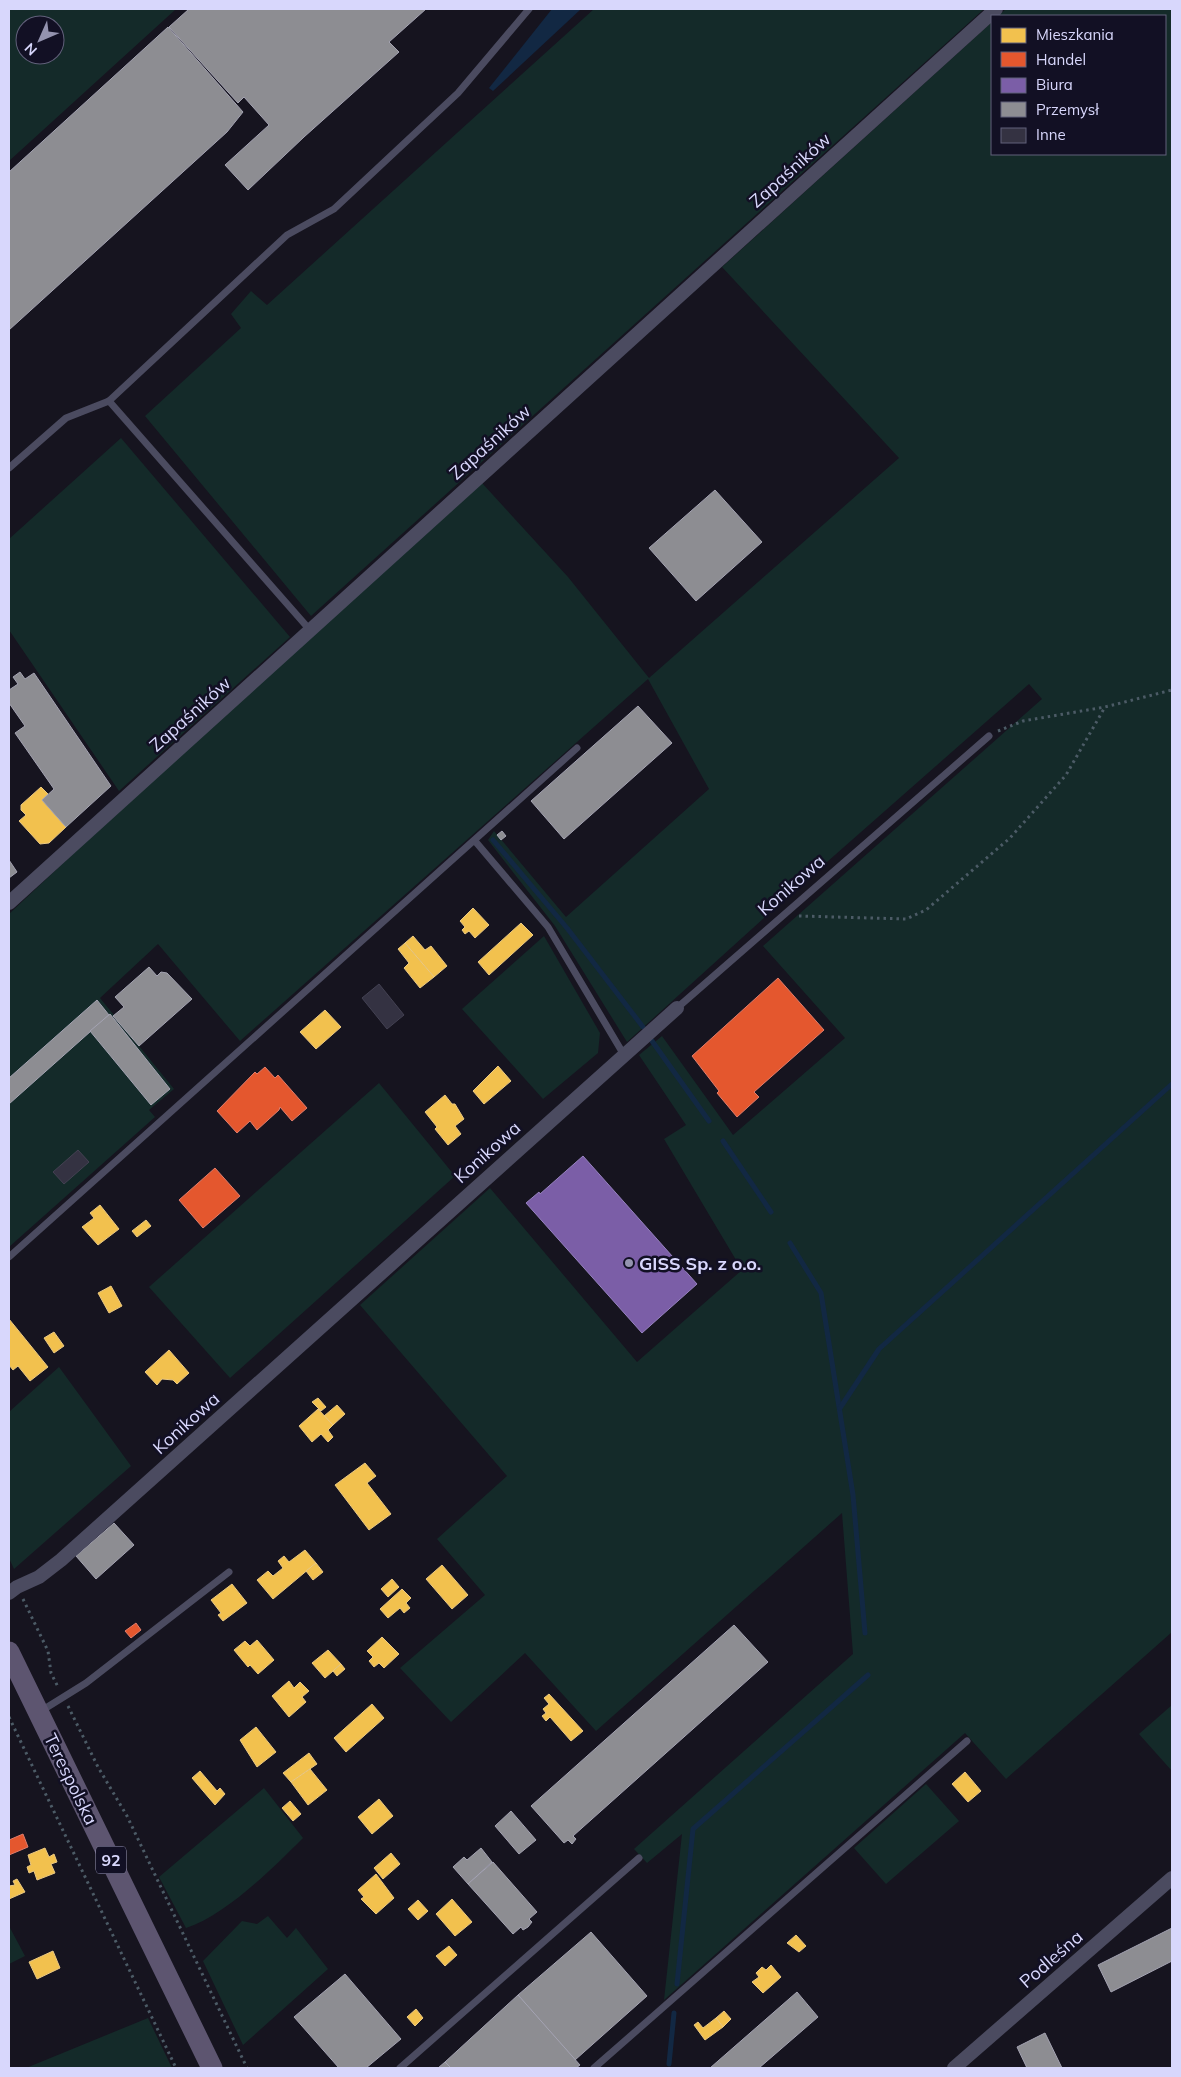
<svg xmlns="http://www.w3.org/2000/svg" width="1181" height="2077" font-family="Mulish,sans-serif">
<rect width="100%" height="100%" fill="#16141f"/>
<g fill="#142a29" fill-rule="evenodd">
<path d="M9 9H176L9 161ZM25 25H55V55H25Z"/>
<path d="M594 9H984L311 616 145 416 241 328 231 314 251 291 267 305Z"/>
<path d="M1006 9H1172V1632L1006 1779 965 1733 664 2000 682 1834 647 1863 634 1849 853 1654 842 1513 596 1731 525 1653 451 1722 400 1668 485 1595 437 1539 507 1476 360 1305 490 1188 637 1362 742 1270 664 1139 686 1125 639 1055 662 1036 733 1135 845 1038 763 946 1042 699 1029 684 785 899 627 1042 555 926 488 840 494 831 566 917 709 789 648 679 240 1041 158 944 100 998 174 1089 149 1110 155 1117 9 1247V914L138 793 482 483 568 577 649 678 899 458 722 267 992 22V154H1165V16H998Z"/>
<path d="M121 438 290 637 119 791 9 630V539Z"/>
<path d="M544 936 600 1033 598 1053 543 1099 462 1009Z"/>
<path d="M379 1083 455 1176 230 1378 149 1287Z"/>
<path d="M59 1367 131 1466 14 1569 9 1558V1412Z"/>
<path d="M1172 1705V1771L1139 1734Z"/>
<path d="M926 1784 959 1821 886 1884 854 1848Z"/>
<path d="M264 1788 303 1838C274 1867 226 1915 186 1928L159 1877Z"/>
<path d="M268 1916 287 1938 296 1928 328 1969 243 2045 203 1961 242 1921 257 1924Z"/>
<path d="M9 1926 25 1956 9 1964Z"/>
<path d="M148 2018 172 2068H26Z"/>
</g>
<path fill="#122843" d="M552 9H581L493 91 489 88Z"/>
<g fill="#f2c14e" stroke="#eac882">
<path d="M41 787 48 794 42 800 66 827 49 843 40 844 19 821 26 815 21 810V805Z"/>
<path d="M473 908 489 925 475 938 469 931 465 934 462 930 465 927 460 921Z"/>
<path d="M521 923 533 935 489 975 478 962Z"/>
<path d="M413 936 425 950 431 946 447 966 434 977 405 943Z"/>
<path d="M405 943 434 977 420 988 404 968 409 963 398 949Z"/>
<path d="M325 1010 341 1027 316 1049 300 1032Z"/>
<path d="M498 1066 511 1081 484 1104 473 1091Z"/>
<path d="M445 1095 452 1104H455L464 1119 455 1126 461 1134 448 1145 435 1129 437 1127 425 1112Z"/>
<path d="M100 1205 119 1229 98 1245 82 1227 94 1218 90 1213Z"/>
<path d="M146 1220 151 1226 137 1237 132 1231Z"/>
<path d="M111 1286 122 1306 109 1313 98 1293Z"/>
<path d="M9 1319 48 1367 30 1381 18 1366 13 1370 9 1365Z"/>
<path d="M54 1332 64 1346 54 1353 44 1338Z"/>
<path d="M169 1350 189 1373 177 1384 173 1380 162 1379 157 1385 145 1372Z"/>
<path d="M318 1398 326 1407 321 1411 312 1402Z"/>
<path d="M337 1405 345 1414 333 1425 324 1416Z"/>
<path d="M318 1409 333 1425 328 1430 333 1437 328 1442 321 1434 312 1442 299 1426Z"/>
<path d="M365 1463 376 1476 367 1483 391 1514 369 1530 335 1485Z"/>
<path d="M305 1550 316 1563 273 1599 257 1580 268 1571 273 1576 283 1568 278 1561 284 1556 289 1562Z"/>
<path d="M316 1563 323 1572 313 1580 306 1571Z"/>
<path d="M442 1565 468 1595 452 1609 426 1579Z"/>
<path d="M392 1579 399 1587 388 1597 381 1589Z"/>
<path d="M232 1584 247 1603 223 1621 218 1615 221 1613 211 1600Z"/>
<path d="M402 1589 411 1598 406 1603 410 1608 404 1613 400 1608 388 1618 380 1609Z"/>
<path d="M382 1637 399 1654 384 1668 379 1663 374 1667 369 1661 373 1657 367 1651Z"/>
<path d="M257 1640 274 1660 258 1674 250 1665 248 1667 234 1650 245 1641 250 1646Z"/>
<path d="M328 1650 341 1664 325 1678 312 1663Z"/>
<path d="M341 1664 345 1669 337 1676 333 1671Z"/>
<path d="M289 1681 294 1688 300 1682 309 1691 302 1697 306 1702 289 1717 272 1696Z"/>
<path d="M549 1694 583 1731 571 1741 550 1717 546 1721 542 1716 546 1713 543 1709 549 1704 544 1698Z"/>
<path d="M372 1704 384 1718 346 1752 334 1738Z"/>
<path d="M256 1727 276 1752 257 1767 240 1740Z"/>
<path d="M309 1753 317 1764 291 1782 283 1773Z"/>
<path d="M310 1769 327 1790 308 1805 291 1782Z"/>
<path d="M200 1771 217 1791 220 1788 225 1794 215 1805 192 1778Z"/>
<path d="M965 1772 981 1791 968 1802 952 1784Z"/>
<path d="M379 1799 393 1816 372 1834 358 1817Z"/>
<path d="M290 1801 301 1814 293 1821 282 1808Z"/>
<path d="M45 1848 49 1857 54 1854 57 1862 51 1864 55 1873 37 1880 34 1871 29 1873 27 1867 31 1865 28 1855Z"/>
<path d="M391 1853 400 1864 383 1879 374 1868Z"/>
<path d="M376 1874 394 1898 376 1914 361 1899 364 1897 358 1890Z"/>
<path d="M17 1879 25 1892 9 1899V1886L15 1885 13 1881Z"/>
<path d="M452 1899 472 1922 455 1936 436 1914Z"/>
<path d="M418 1900 428 1911 418 1920 408 1909Z"/>
<path d="M796 1935 806 1946 799 1952 787 1943Z"/>
<path d="M449 1946 457 1955 445 1966 436 1956Z"/>
<path d="M53 1951 60 1968 37 1979 29 1962Z"/>
<path d="M771 1965 781 1977 763 1993 752 1982 759 1977 756 1973 762 1967 766 1970Z"/>
<path d="M416 2009 423 2018 415 2026 407 2017Z"/>
<path d="M724 2011 731 2019 723 2027 716 2018Z"/>
<path d="M716 2018 723 2027 705 2040 694 2025 698 2022 703 2028Z"/>
</g>
<g fill="#e4572e" stroke="#e07d6c">
<path d="M778 978 824 1030 754 1092 759 1097 737 1117 717 1093 719 1091 692 1056Z"/>
<path d="M265 1067 275 1078 278 1075 307 1108 292 1121 280 1107 279 1110 257 1130 250 1121 237 1133 217 1111 255 1072 257 1074Z"/>
<path d="M215 1168 240 1196 203 1228 179 1200Z"/>
<path d="M136 1623 141 1630 131 1638 125 1631Z"/>
<path d="M23 1834 28 1847 9 1855V1840Z"/>
</g>
<path fill="#7b5ea7" stroke="#9782c0" d="M583 1156 697 1284 642 1333 526 1203 539 1192 540 1194Z"/>
<g fill="#8d8d92" stroke="#a4a3b2">
<path d="M189 9H426L389 42 399 52 304 137 248 190 225 165 269 125 244 97 238 103 169 27Z"/>
<path d="M168 27 243 112 227 132 9 330V172Z"/>
<path d="M715 490 762 542 696 601 649 548Z"/>
<path d="M20 672 25 679 34 673 111 786 66 827 42 800 54 789 15 733 25 726 9 703V690L18 684 13 677Z"/>
<path d="M638 706 672 743 564 839 531 801Z"/>
<path d="M502 831 506 836 501 840 497 835Z"/>
<path d="M9 860 17 872 9 878Z"/>
<path d="M149 967 157 976 161 972 167 973 192 999 139 1046 113 1016 124 1007 115 997Z"/>
<path d="M97 1000 109 1015 9 1104V1078Z"/>
<path d="M110 1014 170 1089 151 1105 90 1031Z"/>
<path d="M114 1523 134 1545 96 1579 76 1556Z"/>
<path d="M734 1625 768 1662 573 1836 576 1839 572 1844 568 1840 564 1843 531 1806Z"/>
<path d="M511 1811 536 1840 519 1854 495 1826Z"/>
<path d="M481 1848 492 1862 468 1884 453 1867 464 1857 467 1860Z"/>
<path d="M493 1862 537 1912 529 1919 532 1922 528 1927 523 1930 521 1927 513 1934 468 1884Z"/>
<path d="M1172 1928V1961L1111 1992 1098 1965Z"/>
<path d="M591 1932 647 1996 575 2060 518 1995Z"/>
<path d="M345 1974 401 2039 366 2068H339L294 2017Z"/>
<path d="M797 1992 818 2017 759 2068H710Z"/>
<path d="M518 1995 580 2065 576 2068H451L445 2062Z"/>
<path d="M1045 2033 1062 2068H1027L1017 2047Z"/>
<path d="M445 2062 451 2068H438Z"/>
</g>
<g fill="none" stroke-linecap="round" stroke-linejoin="round">
<g stroke="#122843" stroke-width="5">
<path d="M493 840 567 928 643 1027"/>
<path d="M652 1041 709 1121"/>
<path d="M723 1141 771 1212"/>
<path d="M790 1243 821 1293 853 1495 865 1633"/>
<path d="M840 1408 879 1349 1172 1084"/>
<path d="M677 1984 693 1829 868 1675"/>
<path d="M669 2064 674 2013"/>
</g>
</g>
<g fill="#343242" stroke="#434152">
<path d="M379 984 404 1015 387 1029 362 998Z"/>
<path d="M78 1150 89 1162 64 1184 53 1172Z"/>
</g>
<g fill="none" stroke-linecap="round" stroke-linejoin="round">
<g stroke="#4c5b66" stroke-width="3" stroke-dasharray="2.5 4" stroke-linecap="butt">
<path d="M998 731 1023 721 1105 707 1172 690"/>
<path d="M799 916 906 919 926 910 1010 838 1066 775 1105 707"/>
<path d="M23 1599 48 1651 51 1673 58 1687"/>
<path d="M68 1706 98 1767 127 1816 247 2068"/>
<path d="M9 1717 176 2068"/>
</g>
<g stroke="#4b4b60" stroke-width="7">
<path d="M109 401 310 630"/>
<path d="M9 468 66 418 109 401 287 235 334 209 458 93 529 9"/>
<path d="M475 841 548 927 624 1055"/>
<path d="M677 1008 989 736"/>
<path d="M9 1257 577 748"/>
<path d="M41 1711 86 1683 229 1572"/>
<path d="M400 2068 639 1858"/>
<path d="M594 2068 967 1741"/>
</g>
<g stroke="#4b4b60" stroke-width="14">
<path d="M9 903 996 9"/>
<path d="M9 1593 17 1587 39 1577 61 1560 677 1008"/>
<path d="M954 2068 1172 1878"/>
</g>
<path stroke="#5d5570" stroke-width="21" d="M9 1652 212 2068"/>
</g>
<circle fill="#9493af" stroke="#121024" stroke-width="2" cx="629" cy="1263" r="5"/>
<g text-anchor="middle" dominant-baseline="central" stroke-width="5" stroke-linejoin="round" paint-order="stroke">
<rect fill="#121024" stroke="#9d9bbb" stroke-width="1" x="96" y="1846.5" width="30" height="27" rx="4"/>
<g font-size="16" font-weight="bold" fill="#d8d7fc">
<text x="111" y="1860">92</text>
</g>
<g font-size="18" fill="#d8d7fc" stroke="#121024">
<text transform="translate(790 170) rotate(-42)">Zapaśników</text>
<text transform="translate(490 442) rotate(-42)">Zapaśników</text>
<text transform="translate(190 714) rotate(-42)">Zapaśników</text>
<text transform="translate(791 885) rotate(-41)">Konikowa</text>
<text transform="translate(487 1152) rotate(-42)">Konikowa</text>
<text transform="translate(186 1423) rotate(-42)">Konikowa</text>
<text transform="translate(71 1779) rotate(64)">Terespolska</text>
<text transform="translate(1051 1959) rotate(-41)">Podleśna</text>
</g>
<g font-size="18" font-weight="bold" fill="#d8d7fc" stroke="#121024" text-anchor="start">
<text x="639" y="1263">GISS Sp. z o.o.</text>
</g>
</g>
<rect width="1181" height="2077" fill="none" stroke="#d8d7fc" stroke-width="20"/>
<rect x="991" y="15" width="175" height="140" fill="#121024" stroke="#61607a"/>
<rect x="1001" y="28" width="25" height="15" fill="#f2c14e" stroke="#61607a"/>
<text x="1036" y="40" font-size="15" fill="#d8d7fc">Mieszkania</text>
<rect x="1001" y="52" width="25" height="15" fill="#e4572e" stroke="#61607a"/>
<text x="1036" y="65" font-size="15" fill="#d8d7fc">Handel</text>
<rect x="1001" y="78" width="25" height="15" fill="#7b5ea7" stroke="#61607a"/>
<text x="1036" y="90" font-size="15" fill="#d8d7fc">Biura</text>
<rect x="1001" y="102" width="25" height="15" fill="#8d8d92" stroke="#61607a"/>
<text x="1036" y="115" font-size="15" fill="#d8d7fc">Przemysł</text>
<rect x="1001" y="128" width="25" height="15" fill="#343242" stroke="#61607a"/>
<text x="1036" y="140" font-size="15" fill="#d8d7fc">Inne</text>
<g transform="translate(40 40) rotate(225)"><circle r="24" fill="#121024" stroke="#61607a"/>
<path d="M0-4L9 19L0 12L-9 19Z" fill="#9493af"/>
<text y="-8" font-size="14" font-weight="bold" text-anchor="middle" fill="#d8d7fc">N</text>
</g>
</svg>
